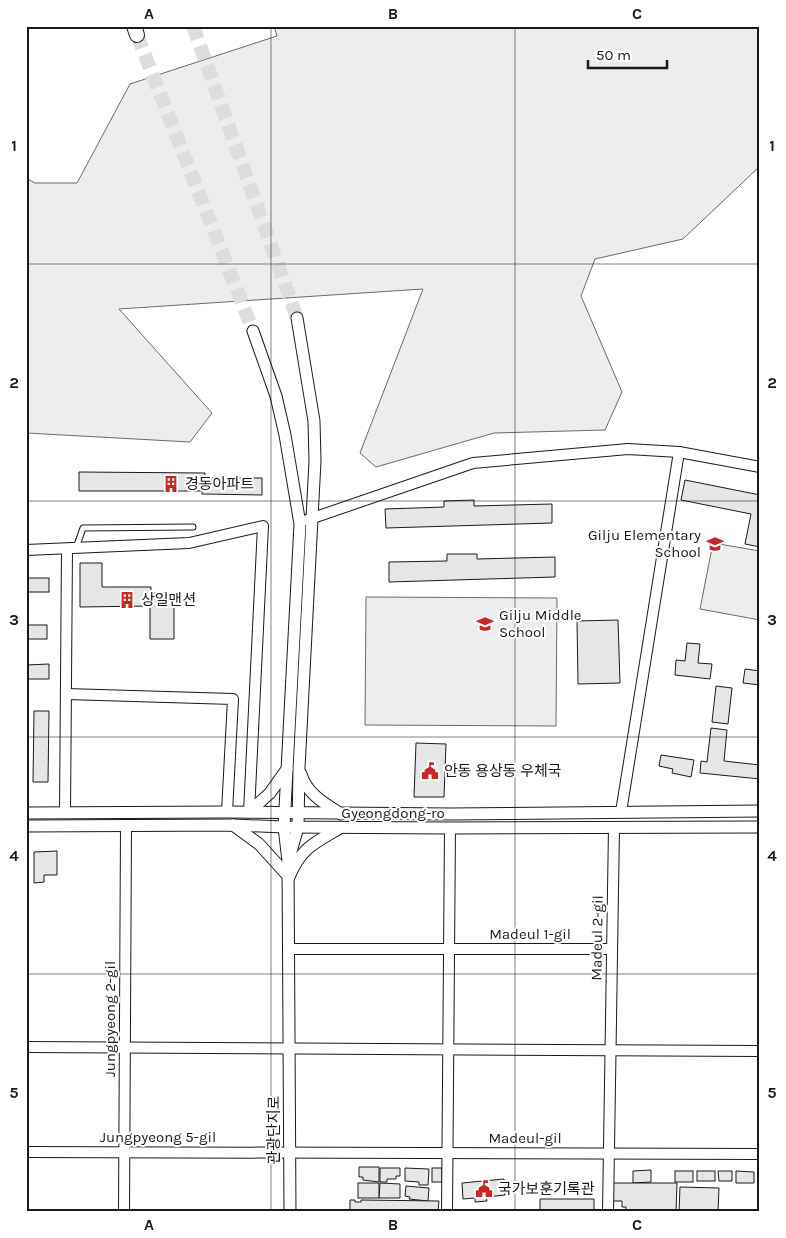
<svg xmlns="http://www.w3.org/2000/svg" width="786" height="1238" font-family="Karla,'Noto Sans KR',sans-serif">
<rect width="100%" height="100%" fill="#fff"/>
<g fill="#ededed" stroke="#6a6a6a">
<path d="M274 26H760V166L683 239 595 259 581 296 622 392 605 430 494 433 376 467 360 453 423 289 119 309 212 413 190 442 26 433V178L35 183H77L130 84 277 36Z"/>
<path d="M713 543 760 551V620L700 609Z"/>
<path d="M366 597 557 598 556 726 365 725Z"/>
</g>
<g fill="#e6e6e6" stroke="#1a1a1a">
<path d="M79 472 205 473V478H262V495L202 494V491H79Z"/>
<path d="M685 480 760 495V547L745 544 751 514 681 500Z"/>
<path d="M474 500V506L552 504V523L386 528 385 509 444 507V501Z"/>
<path d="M447 554H477V559L555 557V577L389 582V562L447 561Z"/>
<path d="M80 563H102V587H151V593H174V639H150V606L80 607Z"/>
<rect x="26" y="578" width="23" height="14"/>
<path d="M618 620 620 683 578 684 577 621Z"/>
<rect x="26" y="625" width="21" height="14"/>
<path d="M687 643 700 644 698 663 712 664 710 679 675 675 676 660 685 661Z"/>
<path d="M49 664V679H26V665Z"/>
<path d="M745 669 760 671V685L743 683Z"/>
<path d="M716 686 732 688 728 724 712 722Z"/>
<path d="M34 711H49L48 782H33Z"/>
<path d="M711 728 727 730 724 761 760 765V779L700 773 701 761 707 762Z"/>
<path d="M416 743 446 744 444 797H414Z"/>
<path d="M661 755 694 760 691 777 672 773 673 769 659 766Z"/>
<path d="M57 851V875H44V882L34 883V852Z"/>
<path d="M359 1167H379V1182L363 1180V1177H359Z"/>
<path d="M380 1168H400V1176H396V1179H387V1182H380Z"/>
<path d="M405 1168 429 1169 428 1185H419V1182L405 1181Z"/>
<rect x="432" y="1168" width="10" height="14"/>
<path d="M651 1170V1182L633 1183V1171Z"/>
<rect x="675" y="1171" width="18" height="11"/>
<rect x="697" y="1171" width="18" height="10"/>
<path d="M718 1171H732V1181H719Z"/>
<path d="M736 1171 754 1172V1183H736Z"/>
<path d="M504 1179 505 1195 486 1197 487 1201 475 1202V1198L463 1199 462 1183Z"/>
<rect x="358" y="1183" width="21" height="15"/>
<path d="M380 1183 400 1184V1198H379Z"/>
<path d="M612 1183H677L676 1212H626V1207H622V1201H612Z"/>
<path d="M406 1186 429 1188 428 1201 409 1199 410 1197 405 1196Z"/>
<path d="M680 1187 719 1188 718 1212H679Z"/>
<path d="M540 1199H594V1211L540 1212Z"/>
<path d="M350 1200H355V1202H361V1200L439 1201 438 1212H350Z"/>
</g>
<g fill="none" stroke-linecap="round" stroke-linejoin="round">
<g stroke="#ddd" stroke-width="14" stroke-dasharray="14 7" stroke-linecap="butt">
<path d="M193 26 297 318"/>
<path d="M137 35 253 331"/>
</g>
<g stroke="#1a1a1a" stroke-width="7">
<path id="service" d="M76 548 83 528 193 527"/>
</g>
<g stroke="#1a1a1a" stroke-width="12">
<g id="minor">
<path d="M307 520 473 463 628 449 679 452"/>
<path d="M26 550 189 543 263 526 249 812"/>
<path d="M66 694 233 699 227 812"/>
<path d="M621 812 679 452 760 467"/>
<path d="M65 813 67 549"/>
<path d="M289 949H612"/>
<path d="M26 1047 760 1051"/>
<path d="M26 1152 760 1154"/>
<path d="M124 1212 126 826"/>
<path d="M447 1212 450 828"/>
<path d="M608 1212 614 827"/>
</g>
</g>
<g stroke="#1a1a1a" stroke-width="13">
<g id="tertiary">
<path d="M253 331 276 396 285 435 300 524 284 827 288 861 290 1212"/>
<path d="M301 774C307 794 324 803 341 814"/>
<path d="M249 812 270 793 287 769"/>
<path d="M26 813 227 812 450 814 760 811"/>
<path d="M233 825 259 844 289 877C301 848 314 843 340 828"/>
<path d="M26 826 233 825 284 827 450 828 760 827"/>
<path d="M290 855 298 827 299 768 315 461 314 421 297 318"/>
</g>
</g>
<g stroke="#1a1a1a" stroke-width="16">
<path id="secondary" d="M134 26 137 35"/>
</g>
<use href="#service" stroke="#fff" stroke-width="5"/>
<use href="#minor" stroke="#fff" stroke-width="10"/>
<use href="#tertiary" stroke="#fff" stroke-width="11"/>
<use href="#secondary" stroke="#fff" stroke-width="14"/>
</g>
<path fill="none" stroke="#1a1a1a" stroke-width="1" stroke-opacity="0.55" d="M271 26V1212M515 26V1212M26 264H760M26 501H760M26 737H760M26 974H760"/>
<defs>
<g id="building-bare" transform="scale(1.35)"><path d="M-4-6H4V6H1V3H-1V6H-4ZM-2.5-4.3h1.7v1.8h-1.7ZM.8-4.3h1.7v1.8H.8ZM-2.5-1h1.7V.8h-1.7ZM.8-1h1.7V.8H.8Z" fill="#c62828" stroke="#fff" stroke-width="2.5" paint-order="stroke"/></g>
<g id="school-bare" transform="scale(1.35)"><path d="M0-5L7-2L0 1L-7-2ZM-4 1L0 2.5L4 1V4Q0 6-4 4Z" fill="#c62828" stroke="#fff" stroke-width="2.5" paint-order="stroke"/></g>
<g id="civic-bare" transform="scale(1.35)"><path d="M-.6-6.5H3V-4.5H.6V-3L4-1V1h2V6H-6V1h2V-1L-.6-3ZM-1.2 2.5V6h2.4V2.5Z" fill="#c62828" stroke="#fff" stroke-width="2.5" paint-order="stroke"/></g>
</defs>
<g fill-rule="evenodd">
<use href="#building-bare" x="171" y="484"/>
<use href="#school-bare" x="715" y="544"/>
<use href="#building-bare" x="127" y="600"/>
<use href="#school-bare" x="485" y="624"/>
<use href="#civic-bare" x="430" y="771"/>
<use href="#civic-bare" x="484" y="1189"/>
</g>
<g text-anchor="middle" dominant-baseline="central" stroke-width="4" stroke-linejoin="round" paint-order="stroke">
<g font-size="15" fill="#1a1a1a" stroke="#fff" text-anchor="start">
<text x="185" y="484">경동아파트</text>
<text x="701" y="535" text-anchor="end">Gilju Elementary<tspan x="701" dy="17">School</tspan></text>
<text x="141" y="600">상일맨션</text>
<text x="499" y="615">Gilju Middle<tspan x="499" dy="17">School</tspan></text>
<text x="444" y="771">안동 용상동 우체국</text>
<text x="498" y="1189">국가보훈기록관</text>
</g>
<g font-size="15" fill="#1a1a1a" stroke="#fff">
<text x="393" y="813">Gyeongdong-ro</text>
<text x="530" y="934">Madeul 1-gil</text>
<text transform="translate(597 938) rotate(-89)">Madeul 2-gil</text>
<text transform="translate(110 1019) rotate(-90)">Jungpyeong 2-gil</text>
<text transform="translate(274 1130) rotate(-90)">관광단지로</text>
<text x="158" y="1137">Jungpyeong 5-gil</text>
<text x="525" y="1138">Madeul-gil</text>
</g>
</g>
<rect width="786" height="1238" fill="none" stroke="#ffffff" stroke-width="55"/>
<path d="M588 60v8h79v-8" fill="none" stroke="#1a1a1a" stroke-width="2.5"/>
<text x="596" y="60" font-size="15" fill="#1a1a1a" stroke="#ffffff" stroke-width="4" paint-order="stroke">50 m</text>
<rect x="28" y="28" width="730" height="1182" fill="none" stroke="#1a1a1a" stroke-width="2"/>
<g font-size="16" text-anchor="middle" font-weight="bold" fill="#1a1a1a">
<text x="149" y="19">A</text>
<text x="393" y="19">B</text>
<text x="637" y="19">C</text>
<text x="14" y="151">1</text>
<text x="772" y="151">1</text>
<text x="14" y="388">2</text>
<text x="772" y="388">2</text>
<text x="14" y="625">3</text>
<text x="772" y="625">3</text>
<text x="14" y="861">4</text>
<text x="772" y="861">4</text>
<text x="14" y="1098">5</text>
<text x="772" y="1098">5</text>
<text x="149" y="1230">A</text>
<text x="393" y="1230">B</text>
<text x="637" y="1230">C</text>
</g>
</svg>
